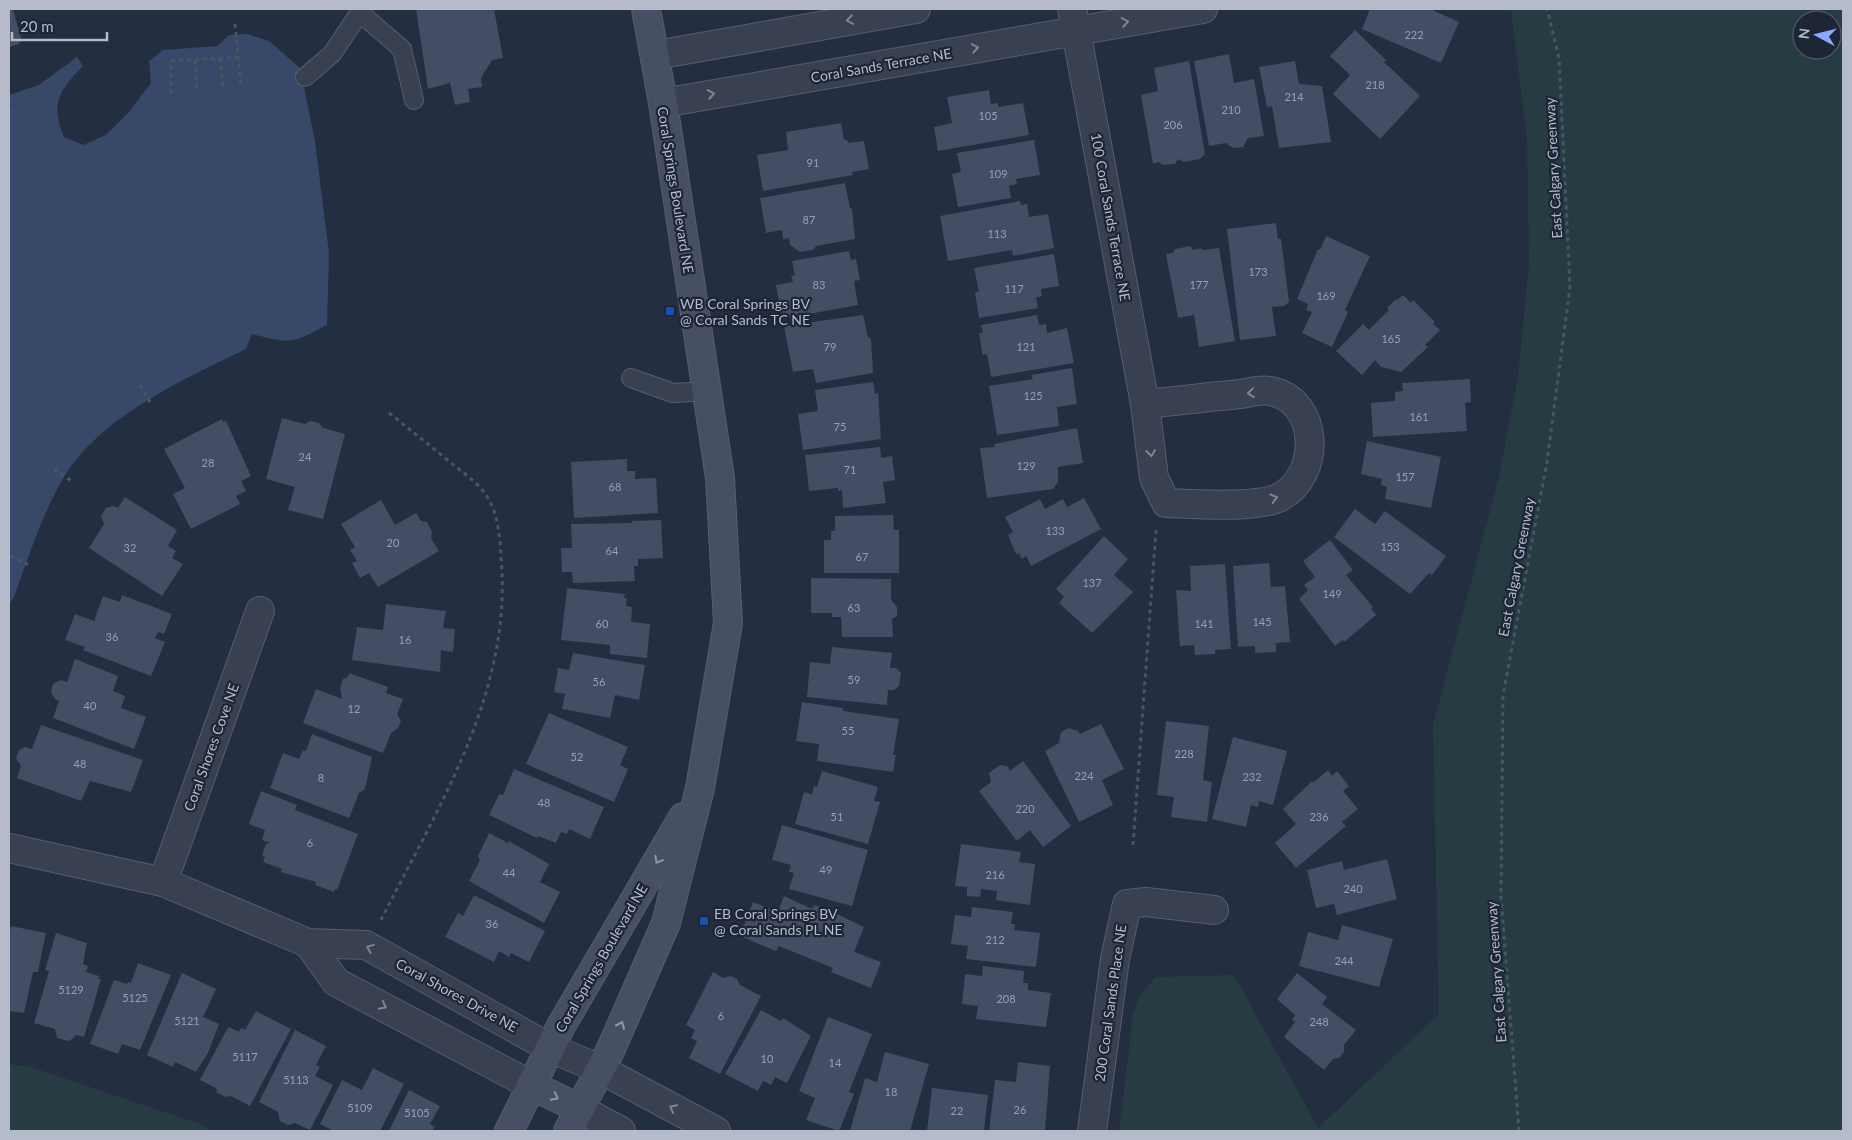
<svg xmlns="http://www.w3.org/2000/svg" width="1852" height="1140" font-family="Lato,sans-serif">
<rect width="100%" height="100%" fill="#242e41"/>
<g fill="#263c42" fill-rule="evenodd">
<path d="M1511 9H1843V1131H1119L1133 1015 1139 997 1156 977 1234 975 1318 1128 1439 1014 1433 725 1499 477 1518 377 1529 263 1527 137ZM1802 20H1832V50H1802Z"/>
<path d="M9 1064 34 1068 197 1123 212 1131H9Z"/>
</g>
<path fill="#374869" d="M247 34 269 41 300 68 315 141 329 253 327 325C291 344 292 344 252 334L246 349C184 379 100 417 64 477 42 514 29 556 14 597L9 604V95L39 85 77 57 83 66C59 91 50 103 64 137L83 145 106 135 129 112 151 83 149 61 163 50 217 46 229 35Z"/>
<g fill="#434d63">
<path d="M9 9H13L21 38 19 44 9 47Z"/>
<path d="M416 9H494L503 58 492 60 481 78 482 87 468 89 470 102 455 105 450 83 428 89Z"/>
<path d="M1370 9H1430L1459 22 1441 63 1362 29Z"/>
<path d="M1355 30 1386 60 1384 62 1420 96 1380 139 1333 94 1350 75 1330 56Z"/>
<path d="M1229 54 1234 83 1254 79 1264 136 1248 138 1243 147 1233 148 1226 143 1209 146 1194 61Z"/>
<path d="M1189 61 1205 154 1200 159 1184 162 1178 159 1175 164 1163 165 1158 162 1153 164 1141 95 1158 91 1154 68Z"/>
<path d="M1295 61 1299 84 1322 86 1331 142 1279 148 1272 106 1267 107 1259 67Z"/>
<path d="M989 90 991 104 998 103V107L1023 103 1029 135 938 151 934 127 952 123 947 97Z"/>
<path d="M841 123 844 140H847L848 143 864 141 869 169 852 172 853 175 763 191 757 155 788 150 786 132Z"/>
<path d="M1034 140 1040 175 1016 179 1017 184 1009 186 1011 198 958 207 952 174 961 172 957 153Z"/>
<path d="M845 183 850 208H852L855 239 816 246 813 250 800 252 790 245 789 238 783 239 782 230 766 233 760 198Z"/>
<path d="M1020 201 1021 205 1027 204 1029 217 1048 214 1054 248 1013 256 1012 250 948 261 940 216Z"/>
<path d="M1276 223 1278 239H1281L1289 302 1284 306 1272 307 1276 336 1240 340 1227 229Z"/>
<path d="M1326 236 1370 256 1345 310 1348 312 1332 347 1302 333 1312 312 1306 310 1308 304 1297 299 1318 249 1320 250Z"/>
<path d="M1190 246 1193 250 1201 248 1202 250 1219 248 1235 341 1199 347 1194 315 1178 318 1166 254 1173 253 1175 249Z"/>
<path d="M849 251 851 260 856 259 860 280 854 281 858 305 782 319 776 285 793 282 791 276 795 275 792 261Z"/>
<path d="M1054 254 1059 286 1041 289 1042 296 1036 298 1038 308 979 318 975 292H979L974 268Z"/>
<path d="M1403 295 1411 303 1413 300 1435 322 1433 324 1440 330 1425 345 1428 347 1401 372 1381 367 1375 360 1362 375 1336 351 1363 324 1369 330 1389 310 1387 308 1396 299 1397 300Z"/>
<path d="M863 315 868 337 871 339 873 373 816 383 813 369 793 372 784 326Z"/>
<path d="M1037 315 1039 325 1046 324 1047 333 1067 328 1074 363 991 377 987 354 982 355V351L979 333H983L981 325Z"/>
<path d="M1072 368 1077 404 1057 407 1059 426 997 435 989 386 1033 379 1031 375Z"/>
<path d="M1470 379 1471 402 1465 403 1467 431 1373 437 1371 403 1395 401V392L1403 391 1402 383Z"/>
<path d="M873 382 875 394 878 393 881 439 803 450 798 414 818 411 815 390Z"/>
<path d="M282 418 305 424 310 421 319 423 323 428 345 434 323 519 288 510 295 487 266 479Z"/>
<path d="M222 419 223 422 226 421 251 476 241 481 246 491 236 496 240 504 191 529 173 494 185 488 164 449Z"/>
<path d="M1077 428 1083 463 1058 467V482L1053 489 987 498 980 448 995 447 994 444Z"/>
<path d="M1367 441 1441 457 1431 508 1385 499 1387 487 1381 485 1382 479 1361 474Z"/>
<path d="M880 447 881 458 892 456 895 480 883 482 886 503 843 508 842 490 838 491V488L809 491 805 455Z"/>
<path d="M627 459V471H635V479L656 478 658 513 574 518 571 462Z"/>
<path d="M125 497 177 530 168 546 176 551 172 558 183 564 162 596 89 548 104 524 101 516 106 508 114 506 118 508Z"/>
<path d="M1084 498 1101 529 1031 566 1026 556 1022 559 1019 553 1016 554 1008 535 1013 532 1005 517 1040 499 1045 509 1063 499 1067 507Z"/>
<path d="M381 500 395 525 416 513 421 521 427 522 432 532 431 538 439 551 378 587 369 573 360 578 352 563 357 561 350 550 355 547 341 524Z"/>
<path d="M1355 509 1375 524 1385 511 1446 556 1432 575 1429 573 1410 594 1334 537Z"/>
<path d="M893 515 894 530H899V573H824V540H831V531H835V516Z"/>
<path d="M661 520 663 558 638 559V566H634L635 581 573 583 572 572H562L561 548H572L571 524 632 523V521Z"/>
<path d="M1104 536 1128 559 1114 575 1133 592 1092 633 1059 603 1064 597 1056 589Z"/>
<path d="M1330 540 1353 570 1346 575 1373 607 1371 608 1376 615 1344 642 1343 640 1335 646 1299 599 1308 590 1304 585 1315 577 1303 561Z"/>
<path d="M1269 563 1271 587 1285 586 1290 642 1276 643V652L1255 653V646L1238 647 1233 566Z"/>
<path d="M1225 564 1231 649 1215 650V654L1195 655 1194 645 1180 646 1176 590 1191 591 1190 566Z"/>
<path d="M811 578 891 579V600L897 607V616L892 619 893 637H842L841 617H832V613H811Z"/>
<path d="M567 588 625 594 624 598H627L626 606 632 607 631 622 650 624 647 658 610 654V645L561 640Z"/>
<path d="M122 595 172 614 164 634 158 632 155 638 165 642 151 676 83 650 85 647 65 640 75 614 94 621 103 596 120 602Z"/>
<path d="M386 604 446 611 443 628 455 629 453 652 441 650 440 672 352 660 357 627 383 630Z"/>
<path d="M832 647 892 653 890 668H896L901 673 899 686 894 690H888L887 705 807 697 810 662 830 664Z"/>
<path d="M573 653 645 665 639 700 615 695 610 718 562 709 565 694 554 692 558 668 569 670Z"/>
<path d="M75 659 118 676 113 691 125 696 121 708 146 717 134 749 53 718 59 701 55 699 51 692 53 684 61 680 67 682Z"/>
<path d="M349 673 388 687 386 693 403 699 397 714 401 721 398 728 391 733 383 753 303 723 316 689 342 699 340 688 343 679 348 677Z"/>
<path d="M802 702 843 708V711L899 719 893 755H896L893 772 817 761 819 744 796 741Z"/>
<path d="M549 713 628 747 620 765 628 769 614 802 526 764Z"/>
<path d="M1166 721 1209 726 1203 780 1212 782 1207 822 1171 817 1174 797 1157 795Z"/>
<path d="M1101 724 1124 769 1102 780 1113 805 1079 822 1045 751 1059 743 1061 732 1069 728 1078 731 1080 734Z"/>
<path d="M41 725 143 760 131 792 90 781 81 801 17 778 21 766 16 758 19 750 25 747 32 749Z"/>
<path d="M312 734 372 757 365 789 359 793 349 818 270 788 283 753 299 759 303 750 306 751Z"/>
<path d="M1233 737 1287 751 1273 805 1259 801 1258 807 1251 805 1246 827 1212 819Z"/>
<path d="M1023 761 1071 826 1043 847 1030 830 1017 841 979 791 991 782 989 773 1000 765 1007 766 1010 771Z"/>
<path d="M514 769 604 807 590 839 569 829 567 834 561 832 556 843 538 836 537 838 489 815 499 794 503 795Z"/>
<path d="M1328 770 1332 776 1337 771 1349 786 1343 791 1358 809 1342 822 1346 826 1296 868 1275 843 1296 824 1283 809 1312 781 1314 782Z"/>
<path d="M822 771 878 787 874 801 880 802 868 844 795 824 804 792 812 794 814 786 817 787Z"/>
<path d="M261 791 297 805 295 810 358 834 337 890 335 889 334 892 315 885 316 882 281 872 282 869 263 862 265 857 262 855 266 844 270 843 262 840 265 830 249 824Z"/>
<path d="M782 825 868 850 852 906 789 889 794 873 789 872 791 865 772 860Z"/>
<path d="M489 833 508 843 509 841 549 864 540 882 560 892 544 923 469 881 480 860 478 856Z"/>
<path d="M961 844 1021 852 1019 862 1035 864 1030 905 996 900 997 891 981 889 980 897 967 896V887L955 886Z"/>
<path d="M1387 859 1397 899 1337 915 1334 904 1316 908 1307 870 1342 861 1344 870Z"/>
<path d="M474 895 545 931 529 962 511 953 509 957 499 951 494 962 445 937 458 913 463 916Z"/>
<path d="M784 896 812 909 814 905 828 910 826 914 831 916 833 912 864 927 854 952 881 962 871 988 831 972 833 968 779 946 776 951 740 936 753 902 778 912Z"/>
<path d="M972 907 1013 912 1011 924H1015L1014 930 1040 933 1036 967 966 959 968 946 951 944 955 915 971 917Z"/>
<path d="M1342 925 1393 939 1379 987 1299 966 1308 932 1338 940Z"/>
<path d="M11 926 46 933 38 972H33L24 1013 9 1011V938Z"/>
<path d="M56 933 87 943 83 964 88 966 86 972 99 976 98 979H101L84 1037 75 1035 74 1038 68 1041 57 1038 55 1029 34 1023 49 971 45 970Z"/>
<path d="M138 963 171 975 140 1050 122 1044 118 1054 90 1044 114 980 127 984 128 982 131 983Z"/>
<path d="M983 966 1024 971 1023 983H1028V990L1051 993 1046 1027 976 1019 978 1006 962 1004 965 974 982 976Z"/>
<path d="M713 972 723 978 731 976 737 979 740 985 761 996 720 1074 689 1058 697 1041 691 1038 695 1030 686 1025Z"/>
<path d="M182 973 216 989 203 1017 219 1024 208 1053 196 1072 175 1062 173 1067 147 1055Z"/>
<path d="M1297 973 1327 997 1322 1004 1356 1030 1344 1045V1052L1339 1058 1333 1059 1324 1070 1284 1037 1295 1022 1292 1020 1295 1015 1277 999Z"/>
<path d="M761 1010 781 1021 783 1018 811 1036 787 1083 775 1077 771 1085 763 1081 758 1091 725 1074Z"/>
<path d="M256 1011 291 1029 250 1106 231 1096 226 1097 217 1093 216 1088 200 1080 227 1029 229 1027 239 1032 241 1028 245 1030Z"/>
<path d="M828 1017 872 1034 849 1092 854 1094 839 1131 806 1120 815 1098 799 1091Z"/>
<path d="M295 1030 326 1046 316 1065 320 1067 315 1076 333 1085 310 1130 295 1123 288 1125 280 1121 278 1112 259 1102Z"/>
<path d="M885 1052 929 1064 910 1131H850L865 1078 877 1082Z"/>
<path d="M1018 1062 1050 1066 1045 1131H989L995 1080 1016 1082Z"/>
<path d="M373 1068 404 1084 380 1131H334L320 1124 342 1080 362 1090Z"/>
<path d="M932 1088 988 1095 984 1131H927Z"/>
<path d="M409 1090 440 1106 430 1124 435 1127 432 1131H389Z"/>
</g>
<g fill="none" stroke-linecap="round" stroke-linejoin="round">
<g stroke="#565e6e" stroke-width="20">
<g id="lane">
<path d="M360 13 402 49 414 100"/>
<path d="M305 77 332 54 362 9"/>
<path d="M631 378 673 393 707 391"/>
</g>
</g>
<g stroke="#565e6e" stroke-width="30">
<g id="street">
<path d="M1072 9 1145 404 1154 478 1166 503C1193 504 1258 509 1280 497 1322 475 1320 400 1270 391 1261 389 1248 393 1240 394 1208 397 1176 401 1145 404"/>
<path d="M656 55 916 9"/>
<path d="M663 103 1203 9"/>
<path d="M9 848 163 882 308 943 366 945 550 1048 600 1069 716 1131"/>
<path d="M163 882 260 611"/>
<path d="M308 943 336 982 531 1085"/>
<path d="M580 1109 621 1131"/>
<path d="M1092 1131 1115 959 1127 904 1146 902 1214 910"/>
</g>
</g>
<g stroke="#565e6e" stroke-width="30">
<g id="secondary">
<path d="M531 1085 580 1109"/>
<path d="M509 1131 561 1026 683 817"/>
<path d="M568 1131 610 1051 666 923 700 788 728 623 720 478 663 103 646 9"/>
</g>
</g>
<g stroke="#44595f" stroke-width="3" stroke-dasharray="4 4" stroke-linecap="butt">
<path d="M235 24 241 87"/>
<path d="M220 58 223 90"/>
<path d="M195 60 197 92"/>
<path d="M171 93V61L238 57"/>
<path d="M9 108 11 112"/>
<path d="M140 385 151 404"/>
<path d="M54 469 73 482"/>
<path d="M10 556 31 566"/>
<path d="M1133 845 1156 530"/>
<path d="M381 920C439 805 513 691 501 557 500 538 498 514 488 498 479 483 463 473 450 462 429 445 409 429 388 412"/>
<path d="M1519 1131 1501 896 1503 695 1547 462 1570 287 1559 58 1547 9"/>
</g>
<use href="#lane" stroke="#384051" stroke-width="18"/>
<use href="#street" stroke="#384051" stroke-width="28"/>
<use href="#secondary" stroke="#464f64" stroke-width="28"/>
</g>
<defs><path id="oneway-chevron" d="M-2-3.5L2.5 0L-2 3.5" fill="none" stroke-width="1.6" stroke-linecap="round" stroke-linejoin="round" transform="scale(1.25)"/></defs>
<g stroke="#7d8494">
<use href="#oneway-chevron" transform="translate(850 20) rotate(170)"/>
<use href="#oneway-chevron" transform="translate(1125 22) rotate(-10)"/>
<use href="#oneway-chevron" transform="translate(975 48) rotate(-10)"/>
<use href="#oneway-chevron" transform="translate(711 94) rotate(-10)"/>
<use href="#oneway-chevron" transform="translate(1251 393) rotate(174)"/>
<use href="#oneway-chevron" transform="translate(1151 453) rotate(83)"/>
<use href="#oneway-chevron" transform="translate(1274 498) rotate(-16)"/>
<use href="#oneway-chevron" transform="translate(370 948) rotate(-158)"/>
<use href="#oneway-chevron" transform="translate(383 1006) rotate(28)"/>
<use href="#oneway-chevron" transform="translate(673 1108) rotate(-152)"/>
</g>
<g stroke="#8e95a7">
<use href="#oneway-chevron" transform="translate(658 860) rotate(120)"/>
<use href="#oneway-chevron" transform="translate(621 1025) rotate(-66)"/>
<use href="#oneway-chevron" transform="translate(555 1097) rotate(26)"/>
</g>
<g fill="#1a4fb4" stroke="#1d2536" stroke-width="2">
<rect x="665" y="306" width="10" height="10" rx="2.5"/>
<rect x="699" y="916" width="10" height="10" rx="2.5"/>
</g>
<g text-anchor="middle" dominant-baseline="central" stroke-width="4.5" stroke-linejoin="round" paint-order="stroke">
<g font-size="11" fill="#98a0b1">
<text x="1414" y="34">222</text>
<text x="1375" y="84">218</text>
<text x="1294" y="96">214</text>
<text x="1231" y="109">210</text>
<text x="988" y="115">105</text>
<text x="1173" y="124">206</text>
<text x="813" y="162">91</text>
<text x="998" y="173">109</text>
<text x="809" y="219">87</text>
<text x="997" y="233">113</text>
<text x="1258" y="271">173</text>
<text x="819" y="284">83</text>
<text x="1199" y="284">177</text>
<text x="1014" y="288">117</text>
<text x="1326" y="295">169</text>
<text x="1391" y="338">165</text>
<text x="830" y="346">79</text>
<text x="1026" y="346">121</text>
<text x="1033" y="395">125</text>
<text x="1419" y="416">161</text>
<text x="840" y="426">75</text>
<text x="305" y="456">24</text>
<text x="208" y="462">28</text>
<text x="1026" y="465">129</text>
<text x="850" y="469">71</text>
<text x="1405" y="476">157</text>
<text x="615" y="486">68</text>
<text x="1055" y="530">133</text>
<text x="393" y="542">20</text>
<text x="1390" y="546">153</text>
<text x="130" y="547">32</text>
<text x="612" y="550">64</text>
<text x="862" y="556">67</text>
<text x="1092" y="582">137</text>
<text x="1332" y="593">149</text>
<text x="854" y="607">63</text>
<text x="1262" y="621">145</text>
<text x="602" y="623">60</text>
<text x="1204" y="623">141</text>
<text x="112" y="636">36</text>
<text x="405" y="639">16</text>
<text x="854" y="679">59</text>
<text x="599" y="681">56</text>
<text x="90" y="705">40</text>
<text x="354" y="708">12</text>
<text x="848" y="730">55</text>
<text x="1184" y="753">228</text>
<text x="577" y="756">52</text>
<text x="80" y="763">48</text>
<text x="1084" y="775">224</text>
<text x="1252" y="776">232</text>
<text x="321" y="777">8</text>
<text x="544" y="802">48</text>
<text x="1025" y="808">220</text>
<text x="837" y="816">51</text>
<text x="1319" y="816">236</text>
<text x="310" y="842">6</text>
<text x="826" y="869">49</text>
<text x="509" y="872">44</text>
<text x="995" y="874">216</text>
<text x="1353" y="888">240</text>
<text x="492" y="923">36</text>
<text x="995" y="939">212</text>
<text x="1344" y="960">244</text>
<text x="71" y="989">5129</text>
<text x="135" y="997">5125</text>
<text x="1006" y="998">208</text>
<text x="721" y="1015">6</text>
<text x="187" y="1020">5121</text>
<text x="1319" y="1021">248</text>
<text x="245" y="1056">5117</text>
<text x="767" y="1058">10</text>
<text x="835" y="1062">14</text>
<text x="296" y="1079">5113</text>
<text x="891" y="1091">18</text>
<text x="360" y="1107">5109</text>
<text x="1020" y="1109">26</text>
<text x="957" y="1110">22</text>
<text x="417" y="1112">5105</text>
</g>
<g font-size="14" fill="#b5bbcb" stroke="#1d2536">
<text transform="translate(881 65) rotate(-10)">Coral Sands Terrace NE</text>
<text transform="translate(1553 168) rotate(-93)">East Calgary Greenway</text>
<text transform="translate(676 190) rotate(81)">Coral Springs Boulevard NE</text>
<text transform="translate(1111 217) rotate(80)">100 Coral Sands Terrace NE</text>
<text transform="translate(1516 567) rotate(-79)">East Calgary Greenway</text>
<text transform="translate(211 747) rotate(-70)">Coral Shores Cove NE</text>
<text transform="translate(601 958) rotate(-60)">Coral Springs Boulevard NE</text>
<text transform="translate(1496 972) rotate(-94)">East Calgary Greenway</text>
<text transform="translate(457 995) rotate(29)">Coral Shores Drive NE</text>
<text transform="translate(1110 1003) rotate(-82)">200 Coral Sands Place NE</text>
</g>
<g font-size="14" fill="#b5bbcb" stroke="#1d2536" text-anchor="start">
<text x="680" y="303">WB Coral Springs BV<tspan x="680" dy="16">@ Coral Sands TC NE</tspan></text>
<text x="714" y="913">EB Coral Springs BV<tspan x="714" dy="16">@ Coral Sands PL NE</tspan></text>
</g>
</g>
<rect width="1852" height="1140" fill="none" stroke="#b5bbcb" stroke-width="20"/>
<g transform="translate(1817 35) rotate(277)"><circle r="24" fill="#1d2536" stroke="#5a6172"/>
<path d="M0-4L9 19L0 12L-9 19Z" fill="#88abfd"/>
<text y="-8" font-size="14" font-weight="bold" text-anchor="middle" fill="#b5bbcb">N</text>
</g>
<path d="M12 32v8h95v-8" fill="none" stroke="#b5bbcb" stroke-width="2.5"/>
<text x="20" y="32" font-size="15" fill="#b5bbcb" stroke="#1d2536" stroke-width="4" paint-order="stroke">20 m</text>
</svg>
